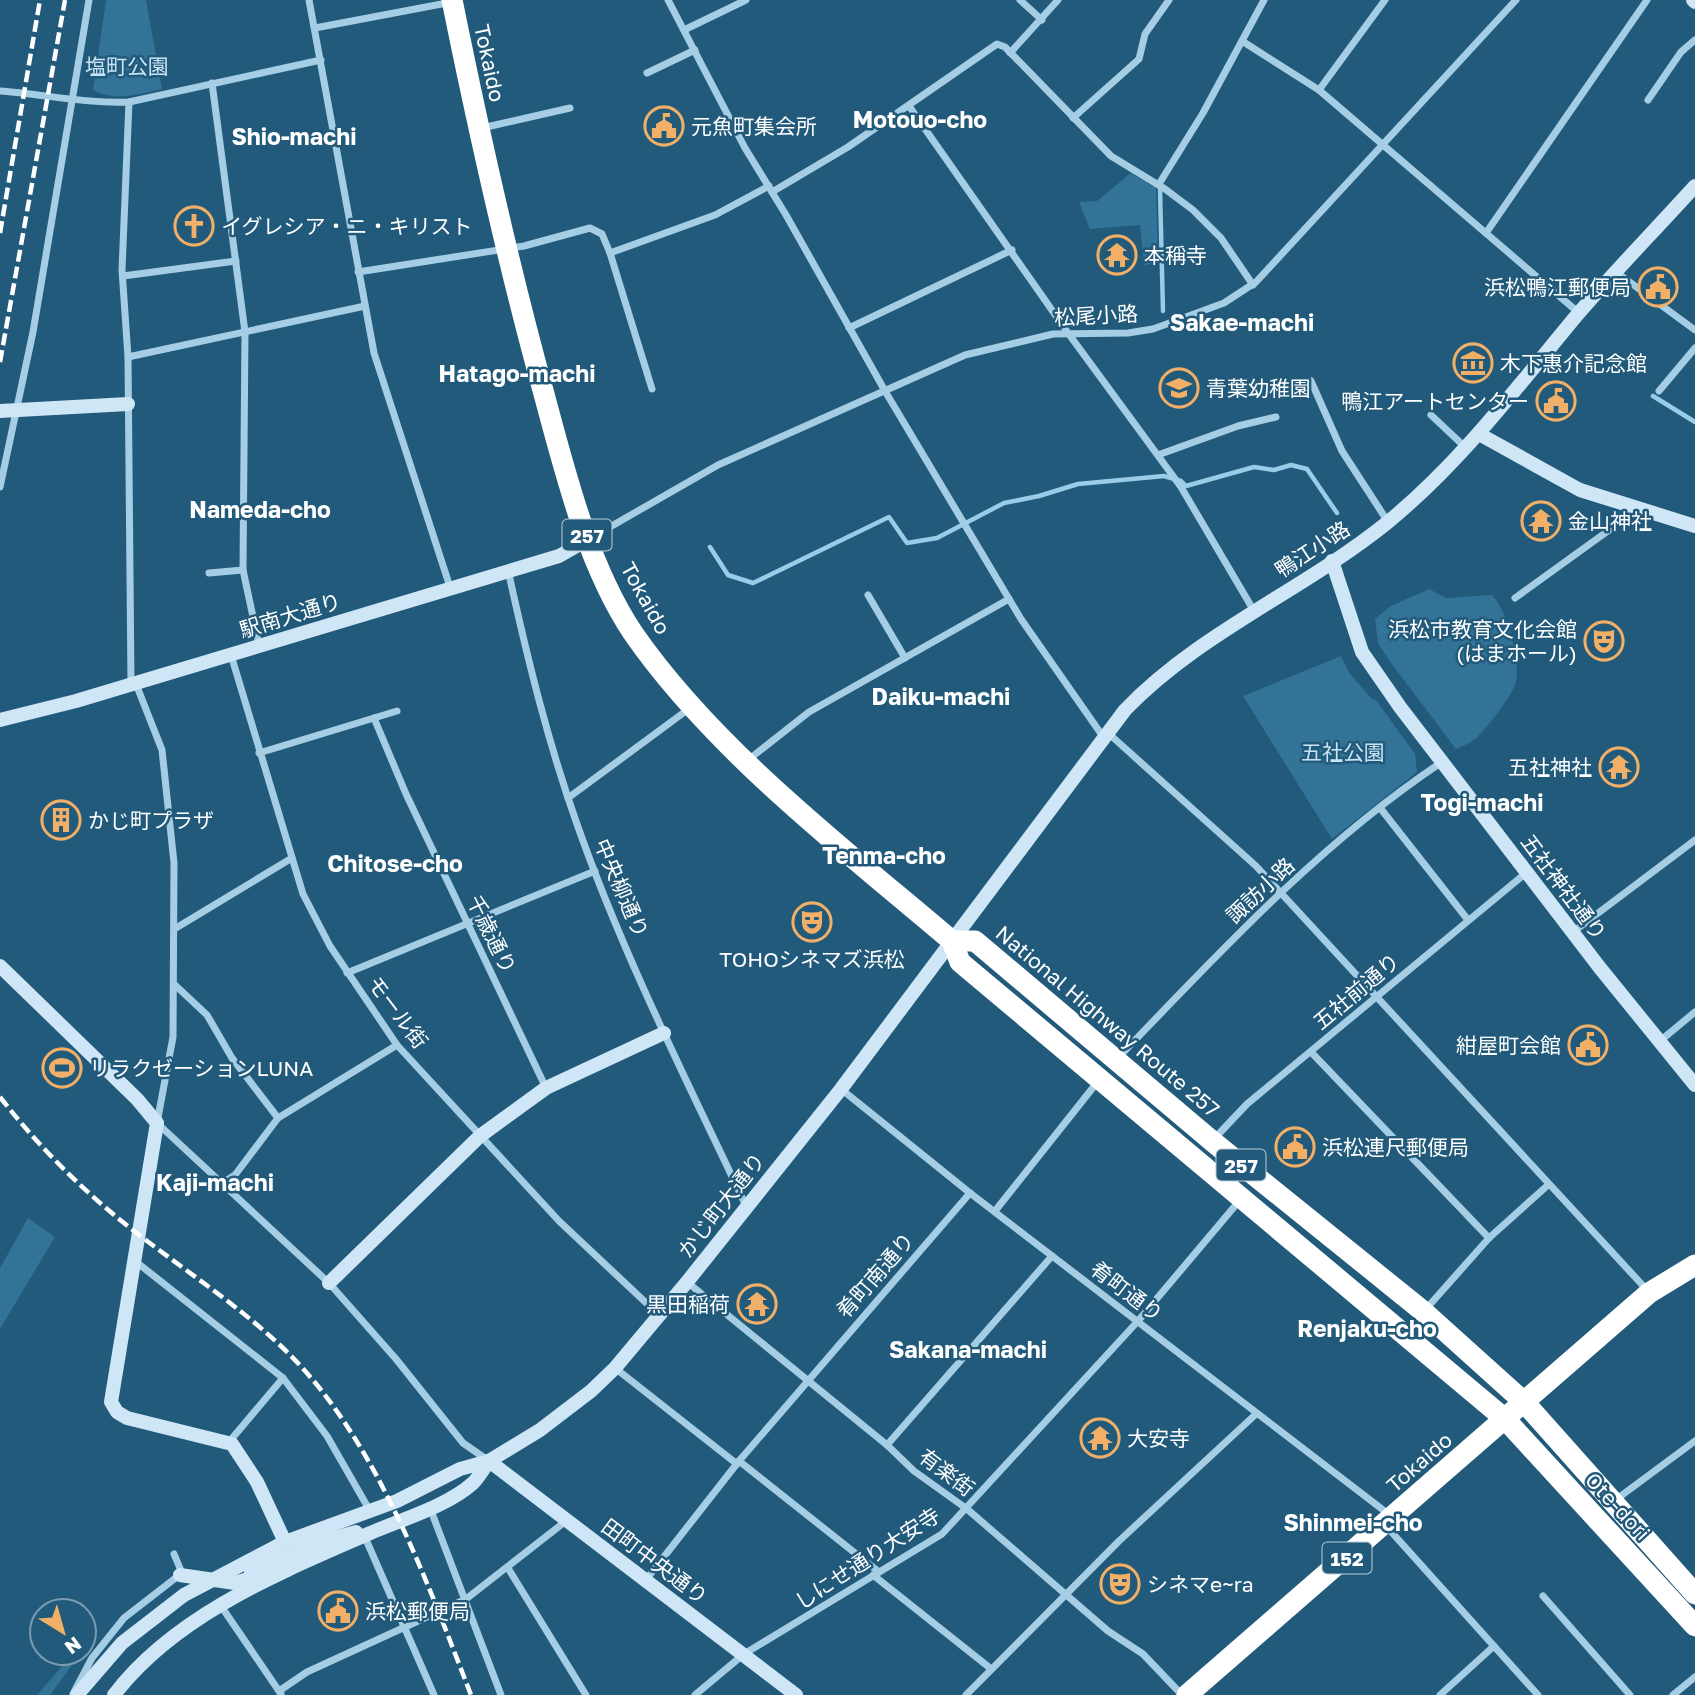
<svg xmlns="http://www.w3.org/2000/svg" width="1695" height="1695" font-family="'Golos Text','Noto Sans JP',sans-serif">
<rect width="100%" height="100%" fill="#225a7b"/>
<g fill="#327397">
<path d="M106 0H146L162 89C139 94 115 102 93 90Z"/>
<path d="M1131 173 1156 188 1158 263 1144 265 1140 225 1090 229 1079 202 1097 201Z"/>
<path d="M1429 589 1446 598 1492 595C1507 610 1521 662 1516 682 1514 693 1485 731 1475 739 1470 744 1462 746 1456 749L1391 663 1378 643 1375 619 1391 606Z"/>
<path d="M1341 656 1350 674 1372 699 1376 700 1415 754 1417 772 1332 839 1243 696Z"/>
<path d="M28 1218 55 1237 0 1329V1268Z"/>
<path d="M69 1658 74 1662 50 1695H37Z"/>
</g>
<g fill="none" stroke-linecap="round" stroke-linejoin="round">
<g stroke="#99cce6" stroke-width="4.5">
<path d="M1160 190 1163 311"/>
<path d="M1653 396 1695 422"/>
<path d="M710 547 728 575 753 583 889 517 907 543 937 538 1004 503 1039 496 1078 484 1164 476 1181 481 1186 486 1254 467 1274 470 1291 465 1307 469 1337 513"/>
</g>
<g stroke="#a5cee5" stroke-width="7">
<path d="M309 0 374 353 450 587"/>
<path d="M668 0 745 148 786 215 885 391 1021 619 1104 738 1108 733 1256 866 1647 1290"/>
<path d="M1020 0 1042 20"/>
<path d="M315 28 452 2"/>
<path d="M684 30 746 0"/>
<path d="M1242 41 1319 90 1579 313"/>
<path d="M1010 53 1058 0"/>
<path d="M647 73 695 50"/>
<path d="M212 83 245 332 243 570 259 645"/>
<path d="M1319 90 1385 0"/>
<path d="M0 91C42 94 88 104 129 102L321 60"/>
<path d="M1648 100 1681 52 1695 40"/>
<path d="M129 102 122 270 128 357 131 684"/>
<path d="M909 106 1068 333 1181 487 1254 611"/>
<path d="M1073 118 1139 59 1145 34 1169 0"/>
<path d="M482 128 570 108"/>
<path d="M1159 184 1203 113 1264 0"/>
<path d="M772 192 848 147 997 44 1005 47 1111 156 1165 189 1193 210 1221 238 1253 285"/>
<path d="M1486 233 1647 0"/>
<path d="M610 253 652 389"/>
<path d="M358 272 524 246 590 228 602 234 610 253 715 215 769 186"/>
<path d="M1616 272 1695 330"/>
<path d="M123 276 236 261"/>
<path d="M849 328 1012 250"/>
<path d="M128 357 365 306"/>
<path d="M1311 381 1342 451 1388 522"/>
<path d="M1659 391 1695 348"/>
<path d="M1431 415 1466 448"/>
<path d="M1158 455 1238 426 1276 417"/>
<path d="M0 487 33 332 89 0"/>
<path d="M589 539 718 465 965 355 1053 334 1128 333 1153 329 1224 303 1256 282 1516 0"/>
<path d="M508 570C527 657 548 743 578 827 624 957 687 1081 746 1206"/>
<path d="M209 573 243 570"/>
<path d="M868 595 905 658"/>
<path d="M1515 598 1637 510"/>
<path d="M231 655 303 894 330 946 397 1045 559 1221 659 1315"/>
<path d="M136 684 162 750 174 863 173 1037 157 1123 329 1283 396 1359 463 1443 489 1461"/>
<path d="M374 718 406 794 546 1088"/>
<path d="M259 753 397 711"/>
<path d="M748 760 809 712 1009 599"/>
<path d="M568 798 690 708"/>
<path d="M1381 809 1468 920"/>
<path d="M176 928 292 858"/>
<path d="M1573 932 1695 840"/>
<path d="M347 973 595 871"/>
<path d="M175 985 207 1015 232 1058 278 1118"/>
<path d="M1660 1041 1695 1012"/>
<path d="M1311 1052 1489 1238"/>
<path d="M1117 1059C1218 954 1320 843 1442 762"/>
<path d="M841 1089 970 1193 1391 1516"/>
<path d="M1213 1140 1247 1104 1526 873"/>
<path d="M224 1182 235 1175 278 1118 397 1045"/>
<path d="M995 1211 1099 1080"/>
<path d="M135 1261 283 1378 327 1436 370 1511"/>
<path d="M687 1282 887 1445 914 1471 967 1509 1108 1631 1143 1654 1182 1695"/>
<path d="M1426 1309 1489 1238 1548 1185"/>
<path d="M615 1368 737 1464"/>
<path d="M229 1442 283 1378"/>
<path d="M887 1445 1052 1256"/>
<path d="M739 1461 879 1572"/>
<path d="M1614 1501 1695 1441"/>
<path d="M430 1508 501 1695"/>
<path d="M1386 1526 1538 1695"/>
<path d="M364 1535 434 1695"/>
<path d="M508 1568 586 1695"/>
<path d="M873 1575 990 1668"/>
<path d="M645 1581 739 1461 970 1193"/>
<path d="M1543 1596 1630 1695"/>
<path d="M221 1606 281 1694"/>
<path d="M279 1691 307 1672 466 1599 566 1521"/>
<path d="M73 1694 92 1658 124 1618 182 1573 174 1554"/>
<path d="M695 1695 744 1654 942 1534 1138 1321 1240 1200"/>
<path d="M966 1695 1119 1541 1256 1414"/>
<path d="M1440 1695 1494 1646"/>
<path d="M1673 1695 1695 1677"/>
</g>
<g stroke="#cee6f5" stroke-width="14">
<path d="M1693 0 1695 2"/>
<path d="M0 411 128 404"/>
<path d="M1479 434 1580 490 1695 526"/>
<path d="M1332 561 1362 652 1400 707 1600 968 1695 1085"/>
<path d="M0 720 76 701 559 556 589 539"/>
<path d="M0 966 137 1099 157 1123 111 1402 117 1412 127 1418 232 1444 257 1482 285 1542"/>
<path d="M329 1283 480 1136 546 1088 664 1033"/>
<path d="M489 1461 796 1695"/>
<path d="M251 1572 320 1542 356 1532"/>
<path d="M180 1575 235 1583 264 1574"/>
<path d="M77 1695 122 1643 184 1595 285 1542 397 1501 460 1469 489 1461 540 1430 591 1391 615 1368 687 1282 841 1089 1125 710C1200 632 1304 590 1388 522 1461 462 1517 387 1577 315 1615 271 1656 229 1695 186"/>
<path d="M114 1695C175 1615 279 1573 368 1534 400 1520 448 1506 473 1483 479 1477 484 1468 489 1461"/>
</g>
<g stroke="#fff" stroke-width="21">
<path d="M452 0C479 133 508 264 544 394 565 472 588 566 633 633 713 749 845 850 952 941L960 962 1505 1419 1695 1626"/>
<path d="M952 941H975L1212 1141 1424 1312 1525 1403 1695 1594"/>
<path d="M1187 1695 1649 1293 1695 1265"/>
</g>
<g stroke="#fff" stroke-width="4.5" stroke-dasharray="12 5" stroke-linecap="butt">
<path d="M0 233 40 0"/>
<path d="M0 362 65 0"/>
<path d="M0 1097C39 1147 83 1191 134 1231 184 1270 238 1305 284 1349 375 1436 426 1579 471 1695"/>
</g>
</g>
<defs>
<g id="civic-ring" transform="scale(2.0125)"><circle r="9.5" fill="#225a7b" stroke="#f1af67" stroke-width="1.5"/><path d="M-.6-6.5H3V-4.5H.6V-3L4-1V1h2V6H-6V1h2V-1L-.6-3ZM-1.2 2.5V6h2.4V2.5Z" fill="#f1af67"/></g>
<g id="church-ring" transform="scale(2.0125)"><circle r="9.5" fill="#225a7b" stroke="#f1af67" stroke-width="1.5"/><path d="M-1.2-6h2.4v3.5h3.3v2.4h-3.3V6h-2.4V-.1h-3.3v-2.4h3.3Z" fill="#f1af67"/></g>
<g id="temple-ring" transform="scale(2.0125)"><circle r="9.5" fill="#225a7b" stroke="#f1af67" stroke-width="1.5"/><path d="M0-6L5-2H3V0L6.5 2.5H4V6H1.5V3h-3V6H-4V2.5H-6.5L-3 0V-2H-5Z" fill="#f1af67"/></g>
<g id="museum-ring" transform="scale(2.0125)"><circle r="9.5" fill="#225a7b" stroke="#f1af67" stroke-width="1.5"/><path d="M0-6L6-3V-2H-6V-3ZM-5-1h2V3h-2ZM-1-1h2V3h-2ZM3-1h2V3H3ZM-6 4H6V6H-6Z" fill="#f1af67"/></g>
<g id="school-ring" transform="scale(2.0125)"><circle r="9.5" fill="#225a7b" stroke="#f1af67" stroke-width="1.5"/><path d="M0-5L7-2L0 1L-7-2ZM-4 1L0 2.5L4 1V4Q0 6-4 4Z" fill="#f1af67"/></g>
<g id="theatre-ring" transform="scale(2.0125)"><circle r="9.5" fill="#225a7b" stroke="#f1af67" stroke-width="1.5"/><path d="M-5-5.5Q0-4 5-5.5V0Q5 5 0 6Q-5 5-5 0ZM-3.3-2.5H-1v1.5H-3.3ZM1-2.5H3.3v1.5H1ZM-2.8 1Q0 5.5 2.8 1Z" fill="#f1af67"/></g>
<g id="building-ring" transform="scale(2.0125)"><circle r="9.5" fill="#225a7b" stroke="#f1af67" stroke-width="1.5"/><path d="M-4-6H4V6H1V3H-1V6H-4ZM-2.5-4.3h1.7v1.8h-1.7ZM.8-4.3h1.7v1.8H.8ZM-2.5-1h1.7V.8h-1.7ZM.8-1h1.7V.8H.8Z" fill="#f1af67"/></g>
<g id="stadium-ring" transform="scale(2.0125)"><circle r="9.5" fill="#225a7b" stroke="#f1af67" stroke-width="1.5"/><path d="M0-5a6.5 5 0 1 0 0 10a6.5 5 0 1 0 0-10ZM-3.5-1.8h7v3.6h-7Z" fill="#f1af67"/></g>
</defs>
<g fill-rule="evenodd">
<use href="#civic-ring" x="664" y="126"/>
<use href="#church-ring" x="194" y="226"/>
<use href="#temple-ring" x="1117" y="255"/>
<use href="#civic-ring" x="1658" y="287"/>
<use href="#museum-ring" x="1473" y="363"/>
<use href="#school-ring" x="1179" y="388"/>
<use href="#civic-ring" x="1556" y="401"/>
<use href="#temple-ring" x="1541" y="521"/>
<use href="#theatre-ring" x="1604" y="641"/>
<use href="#temple-ring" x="1619" y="767"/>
<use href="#building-ring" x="61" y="820"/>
<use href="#theatre-ring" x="812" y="922"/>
<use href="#civic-ring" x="1588" y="1045"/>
<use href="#stadium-ring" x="62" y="1068"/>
<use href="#civic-ring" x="1295" y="1147"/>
<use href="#temple-ring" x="757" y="1304"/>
<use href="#temple-ring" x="1100" y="1438"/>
<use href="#theatre-ring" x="1120" y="1584"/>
<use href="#civic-ring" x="338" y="1611"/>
</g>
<g text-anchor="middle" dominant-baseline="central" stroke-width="5" stroke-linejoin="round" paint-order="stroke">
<g fill="#225a7b" stroke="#bdced7" stroke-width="2">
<rect x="562.5" y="519.5" width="49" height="31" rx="5"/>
<rect x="1216.5" y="1149.5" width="49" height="31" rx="5"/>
<rect x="1322.5" y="1542.5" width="49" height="31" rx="5"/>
</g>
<g font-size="19" font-weight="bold" fill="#fff">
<text x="587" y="535">257</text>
<text x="1241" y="1165">257</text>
<text x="1347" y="1558">152</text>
</g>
<g font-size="21" fill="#fff" stroke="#225a7b">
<text transform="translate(490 63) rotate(78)">Tokaido</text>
<text transform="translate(1096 315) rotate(-3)">松尾小路</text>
<text transform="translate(1312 549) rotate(-33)">鴨江小路</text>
<text transform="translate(646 598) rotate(61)">Tokaido</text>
<text transform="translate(290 615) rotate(-17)">駅南大通り</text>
<text transform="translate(1564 887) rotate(53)">五社神社通り</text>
<text transform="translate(622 888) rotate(67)">中央柳通り</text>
<text transform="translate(1260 890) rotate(-43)">諏訪小路</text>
<text transform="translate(492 934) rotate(64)">千歳通り</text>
<text transform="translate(1356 991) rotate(-40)">五社前通り</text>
<text transform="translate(398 1012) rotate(53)">モール街</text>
<text transform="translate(1108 1021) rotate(40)">National Highway Route 257</text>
<text transform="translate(721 1205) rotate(-52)">かじ町大通り</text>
<text transform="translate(875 1275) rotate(-49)">肴町南通り</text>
<text transform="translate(1127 1291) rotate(37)">肴町通り</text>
<text transform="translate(1419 1462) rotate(-41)">Tokaido</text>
<text transform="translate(947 1472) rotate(37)">有楽街</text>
<text transform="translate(1618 1506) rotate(47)">Ote-dori</text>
<text transform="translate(867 1558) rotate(-33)">しにせ通り大安寺</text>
<text transform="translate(655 1561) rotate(37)">田町中央通り</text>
</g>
<g font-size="21" fill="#c8e4f4" stroke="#225a7b">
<text x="127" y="66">塩町公園</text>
<text x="1343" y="752">五社公園</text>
</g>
<g font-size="21" fill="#fff" stroke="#225a7b" text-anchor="start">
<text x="691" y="126">元魚町集会所</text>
<text x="221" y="226">イグレシア・ニ・キリスト</text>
<text x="1144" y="255">本稱寺</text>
<text x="1631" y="287" text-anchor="end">浜松鴨江郵便局</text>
<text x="1500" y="363">木下惠介記念館</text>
<text x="1206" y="388">青葉幼稚園</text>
<text x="1529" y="401" text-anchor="end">鴨江アートセンター</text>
<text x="1568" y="521">金山神社</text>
<text x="1577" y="629" text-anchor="end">浜松市教育文化会館<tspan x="1577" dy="24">(はまホール)</tspan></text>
<text x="1592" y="767" text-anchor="end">五社神社</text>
<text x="88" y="820">かじ町プラザ</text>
<text x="812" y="959" text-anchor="middle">TOHOシネマズ浜松</text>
<text x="1561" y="1045" text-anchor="end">紺屋町会館</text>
<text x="89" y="1068">リラクゼーションLUNA</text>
<text x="1322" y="1147">浜松連尺郵便局</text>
<text x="730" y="1304" text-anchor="end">黒田稲荷</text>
<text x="1127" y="1438">大安寺</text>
<text x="1147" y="1584">シネマe~ra</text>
<text x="365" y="1611">浜松郵便局</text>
</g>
<g font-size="23" font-weight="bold" fill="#fff" stroke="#225a7b">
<text x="920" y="119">Motouo-cho</text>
<text x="294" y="136">Shio-machi</text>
<text x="1242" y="322">Sakae-machi</text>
<text x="517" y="373">Hatago-machi</text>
<text x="260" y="509">Nameda-cho</text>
<text x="941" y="696">Daiku-machi</text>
<text x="1482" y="802">Togi-machi</text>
<text x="884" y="855">Tenma-cho</text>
<text x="395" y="863">Chitose-cho</text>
<text x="215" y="1182">Kaji-machi</text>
<text x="1367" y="1328">Renjaku-cho</text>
<text x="968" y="1349">Sakana-machi</text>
<text x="1353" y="1522">Shinmei-cho</text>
</g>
</g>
<g transform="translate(63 1632) rotate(143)"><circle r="33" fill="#225a7b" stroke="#7a9cb0" stroke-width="2"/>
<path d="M0-5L12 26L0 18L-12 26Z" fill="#f1af67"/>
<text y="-10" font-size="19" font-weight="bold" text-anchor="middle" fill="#ffffff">N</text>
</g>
</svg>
